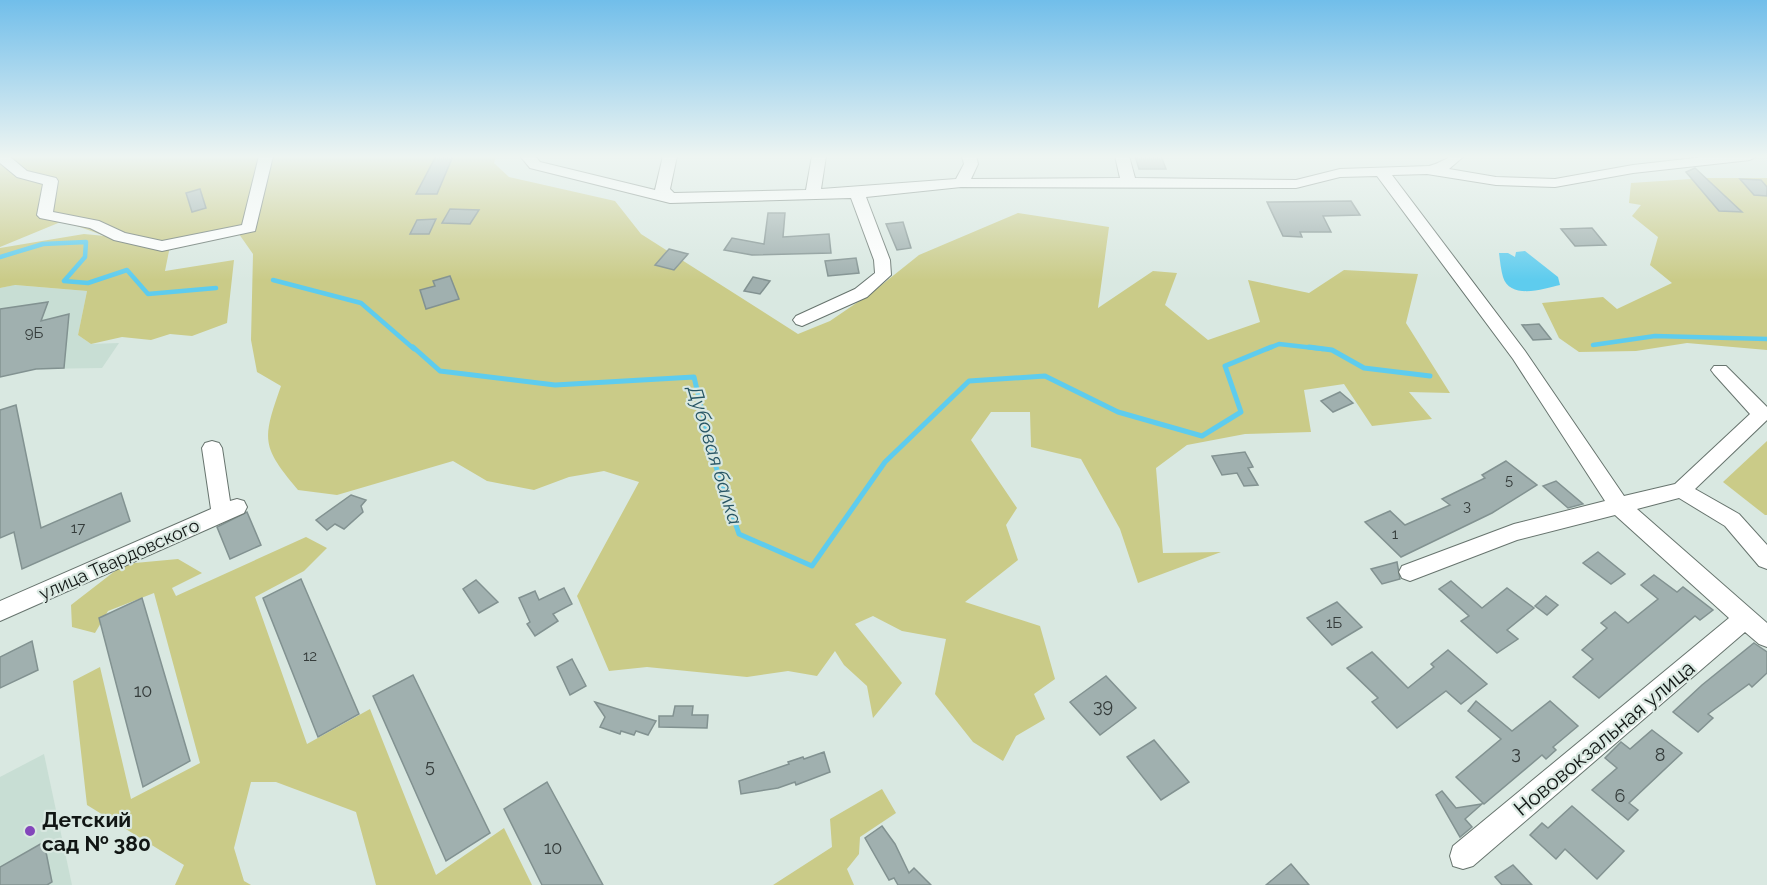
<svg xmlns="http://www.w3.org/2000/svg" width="1767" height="885" font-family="Raleway,sans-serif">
<rect width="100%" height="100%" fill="#d9e8e1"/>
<g fill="#c8ded4">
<path d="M14 285 87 291 78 335 91 344 119 343 102 368 36 369 0 377V288Z"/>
<path d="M44 754 72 885H0V777Z"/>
</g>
<g fill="#cacb88">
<path d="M0 156H496L494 163 509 177 615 201 641 234 798 334 830 321 874 291 919 255 1018 213 1109 227 1098 308 1153 271 1177 273 1165 305 1208 340 1260 322 1248 280 1309 293 1344 270 1418 274 1406 323 1450 393 1409 392 1432 419 1372 426 1344 384 1304 390 1311 432 1245 434 1187 445 1156 468 1163 553 1221 552 1138 583 1120 529 1081 459 1031 447 1030 412H991L971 440 1017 508 1006 525 1018 560 965 602 1040 626 1055 679 1034 694 1045 719 1016 736 1003 761 973 742 935 694 946 639 902 631 873 616 855 624 902 683 873 718 867 686 844 665 835 651 817 676 788 671 747 677 647 667 609 671 577 596 639 482 604 471 569 477 534 490 487 481 453 461 337 495 298 490C261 446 262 440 281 386L257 372 251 340 253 254 239 234 170 246 165 271 234 260 227 323 192 336 170 334 151 340 122 337 91 344 78 335 87 291 15 285 0 288V248L84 234 105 236 63 221 0 247Z"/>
<path d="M1706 178H1767V350L1687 343 1636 351 1579 352 1559 338 1542 303 1603 297 1617 309 1672 283 1650 265 1658 237 1632 216 1641 205 1629 203 1631 183Z"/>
<path d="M1767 441V515H1765L1723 482Z"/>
<path d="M306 537 327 548 304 571 255 597 307 744 370 709 436 875 504 828 532 885H376L356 812 276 782H251L234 848 244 881 251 885H175L184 865 87 805 73 681 100 667 131 799 200 763 154 593 108 611 95 633 72 627 71 605 124 564 178 559 202 573 172 588 176 596Z"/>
<path d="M882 789 896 813 860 837 859 854 847 869 854 885H773L832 847 830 819Z"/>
</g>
<path fill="#5eccee" d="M1525 251 1558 277 1560 285C1544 289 1510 300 1503 277 1501 270 1500 261 1499 253H1508L1515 257 1516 252Z"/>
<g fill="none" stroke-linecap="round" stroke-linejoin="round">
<g stroke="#5eccee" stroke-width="4.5">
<path d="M0 257 43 244 86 242 85 257 64 281 88 283 127 270 148 294 216 288"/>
<path d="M273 280 361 303 414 349"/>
<path d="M1593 345 1655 336 1767 339"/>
<path d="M1267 349 1279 344 1323 349"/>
</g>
<g stroke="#5eccee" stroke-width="5">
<path d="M413 347 440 371 555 385 694 377 714 461 739 534 812 566 885 462 969 381 1045 376 1118 412 1202 436 1241 412 1225 366 1271 347"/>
<path d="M1309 347 1332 350 1364 368 1430 376"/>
</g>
</g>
<g fill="#a0b0af" stroke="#829291" stroke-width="1.5">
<path d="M436 156H453L437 194H416Z"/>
<path d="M1135 156H1161L1166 169H1139Z"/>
<path d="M1695 168 1742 212 1719 211 1686 172Z"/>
<path d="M1740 179 1761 180 1767 187V196L1754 195Z"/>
<path d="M200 189 206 208 192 212 186 193Z"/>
<path d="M1351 201 1360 215 1323 216 1331 232H1300L1302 237 1283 236 1267 202Z"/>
<path d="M450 209 479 210 470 224 442 223Z"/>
<path d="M768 213H785L783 237 829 234 831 253 752 255 724 250 732 238 764 244Z"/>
<path d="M436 219 429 234H410L417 220Z"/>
<path d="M903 222 911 248 897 250 886 224Z"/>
<path d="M1592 228 1606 245 1575 246 1561 229Z"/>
<path d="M669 249 688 254 674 270 655 265Z"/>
<path d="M856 258 859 273 828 276 825 261Z"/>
<path d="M450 276 459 299 426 309 420 290 435 286 433 281Z"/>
<path d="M753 277 770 281 760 294 744 291Z"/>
<path d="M48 302 41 321 69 314 64 368 36 369 0 377V309Z"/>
<path d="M1539 324 1551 339 1533 340 1522 325Z"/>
<path d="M1340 392 1353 403 1333 412 1321 401Z"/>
<path d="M16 405 41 528 121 493 130 521 22 569 14 532 0 538V410Z"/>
<path d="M1245 452 1253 467 1248 468 1258 485 1244 486 1237 473 1222 475 1212 456Z"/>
<path d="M1506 461 1537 485 1492 513 1401 557 1365 522 1390 511 1405 525 1450 505 1442 499 1485 478 1482 475Z"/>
<path d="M1556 481 1583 504 1568 508 1543 486Z"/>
<path d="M351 495 366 500 361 506 363 512 344 529 335 524 327 530 316 520Z"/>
<path d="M247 512 261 545 230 559 217 527Z"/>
<path d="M1598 552 1625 574 1611 584 1583 563Z"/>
<path d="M1397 562 1400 579 1382 584 1371 569Z"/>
<path d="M1654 575 1677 592 1683 587 1713 610 1700 620 1695 616 1599 698 1573 677 1593 659 1582 650 1607 628 1601 623 1615 612 1628 623 1658 599 1641 585Z"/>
<path d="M301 579 359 714 318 737 263 598Z"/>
<path d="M476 580 498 602 479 613 463 589Z"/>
<path d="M1451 581 1482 608 1507 588 1534 608 1507 630 1518 639 1497 653 1461 621 1469 616 1439 589Z"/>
<path d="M564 588 572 604 553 614 558 621 535 636 527 624 530 622 519 598 535 591 539 600Z"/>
<path d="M1546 596 1558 605 1547 615 1535 606Z"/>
<path d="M142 598 190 761 143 787 99 618Z"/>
<path d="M1337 602 1362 627 1332 645 1307 618Z"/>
<path d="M32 641 38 670 0 688V657Z"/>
<path d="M1754 643 1767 652V673L1752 687 1749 684 1708 714 1713 718 1698 732 1673 712 1702 685Z"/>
<path d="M1448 650 1487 684 1461 704 1446 691 1397 728 1372 702 1378 698 1347 668 1372 652 1408 688 1434 667 1431 664Z"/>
<path d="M572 659 586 686 570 695 557 667Z"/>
<path d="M413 675 490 833 446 861 373 696Z"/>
<path d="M1106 676 1136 708 1100 735 1070 702Z"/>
<path d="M1476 701 1512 731 1550 701 1578 726 1553 747 1556 750 1546 759 1542 755 1484 804 1456 777 1501 739 1468 711Z"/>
<path d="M595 702 656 721 648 735 636 731 634 735 621 731 620 734 600 727 605 717Z"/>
<path d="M675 706H693L692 715H708L707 728 659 727V716H673Z"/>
<path d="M1652 730 1682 753 1629 803 1638 810 1628 820 1592 790 1617 768 1605 758 1621 742 1630 749Z"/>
<path d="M1154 740 1189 782 1161 800 1127 757Z"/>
<path d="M824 752 830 772 796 785 795 782 778 788 741 794 739 781 789 764 788 762 803 757 804 759Z"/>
<path d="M547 782 603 885H542L504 809Z"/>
<path d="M1442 791 1456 808 1482 804 1465 819 1472 827 1460 837 1436 795Z"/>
<path d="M1572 806 1624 851 1597 879 1565 849 1556 859 1530 835 1542 823 1548 828Z"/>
<path d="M882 826 895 844 909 873 914 868 931 885H898L894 878 889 880 865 838Z"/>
<path d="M44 842 52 882 47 885H0V867Z"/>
<path d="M1291 864 1309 885H1266Z"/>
<path d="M1513 865 1532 885H1502L1495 877Z"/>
</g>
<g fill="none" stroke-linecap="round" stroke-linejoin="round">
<g stroke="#67746e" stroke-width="2">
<g id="minor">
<path d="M0 156H9L27 171 56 178 58 181 53 212 99 221 125 233 162 241 242 225 259 156H273L255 231 162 251 114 240 90 228 40 218 37 215 43 184 17 177 0 163Z"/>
<path d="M520 156H535L540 162 655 190 663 156H677L670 189 674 193 806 190 812 156H826L821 189 956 179 964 164 962 156H976L978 164 971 179 1120 178 1115 156H1129L1135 178 1296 180 1340 169 1429 166C1445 162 1445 155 1464 156L1449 169 1496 177 1555 179 1633 165 1713 156H1757L1750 160 1633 173 1555 187 1496 185 1427 174 1392 175 1525 351 1624 496 1675 484 1750 414 1714 374 1711 370 1714 366H1726L1767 407V420L1695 489 1739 514 1767 545V569L1759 566 1725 526 1679 498 1637 509 1767 623V647L1759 644 1745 632 1473 866 1463 869 1453 866 1450 856 1453 846 1729 618 1615 515 1517 540 1410 581 1402 578 1399 572 1402 566 1514 524 1605 501 1513 359 1377 176 1340 177 1296 188 961 187 866 197 890 260 891 275 867 297 802 326 796 324 793 320 796 316 855 289 875 273 874 260 851 198 670 203 530 168Z"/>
<path d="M212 441 219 443 222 448 230 501 237 499 244 501 247 507 244 513 0 621V601L211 509 202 448 205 443Z"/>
</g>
</g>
<use href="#minor" fill="#fff" fill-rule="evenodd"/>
</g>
<linearGradient id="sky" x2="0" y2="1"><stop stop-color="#71beea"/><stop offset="0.56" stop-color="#eef5f2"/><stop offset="1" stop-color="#eef5f2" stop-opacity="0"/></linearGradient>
<rect width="1767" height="280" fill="url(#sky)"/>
<circle fill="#8346bb" stroke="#d9e8e1" stroke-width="2" cx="30" cy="831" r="6"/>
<g text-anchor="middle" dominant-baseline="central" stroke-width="4.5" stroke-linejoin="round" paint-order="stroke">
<g font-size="15" fill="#353c3b">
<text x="34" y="333">9Б</text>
<text x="1509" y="480">5</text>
<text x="1467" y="506">3</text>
<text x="78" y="528">17</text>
<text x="1395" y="534">1</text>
<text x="1334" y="623">1Б</text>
<text x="310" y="656">12</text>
</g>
<g font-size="18" fill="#111614" stroke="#d9e8e1">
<text transform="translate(119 559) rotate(-24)">улица Твардовского</text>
</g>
<g font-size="18" fill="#353c3b">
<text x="143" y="690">10</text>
<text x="1103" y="705">39</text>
<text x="1516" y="752">3</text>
<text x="1660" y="754">8</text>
<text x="430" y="765">5</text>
<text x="1620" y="795">6</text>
<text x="553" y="847">10</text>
</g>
<g font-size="20" font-style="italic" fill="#275564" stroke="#d9e8e1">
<text transform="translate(715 455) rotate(73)">Дубовая балка</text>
</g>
<g font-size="21" fill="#111614" stroke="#d9e8e1">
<text transform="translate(1604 738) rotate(-40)">Нововокзальная улица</text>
</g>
<g font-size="21" font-weight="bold" fill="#111614" stroke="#d9e8e1" text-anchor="start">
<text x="42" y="819">Детский<tspan x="42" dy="24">сад № 380</tspan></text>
</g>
</g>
</svg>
